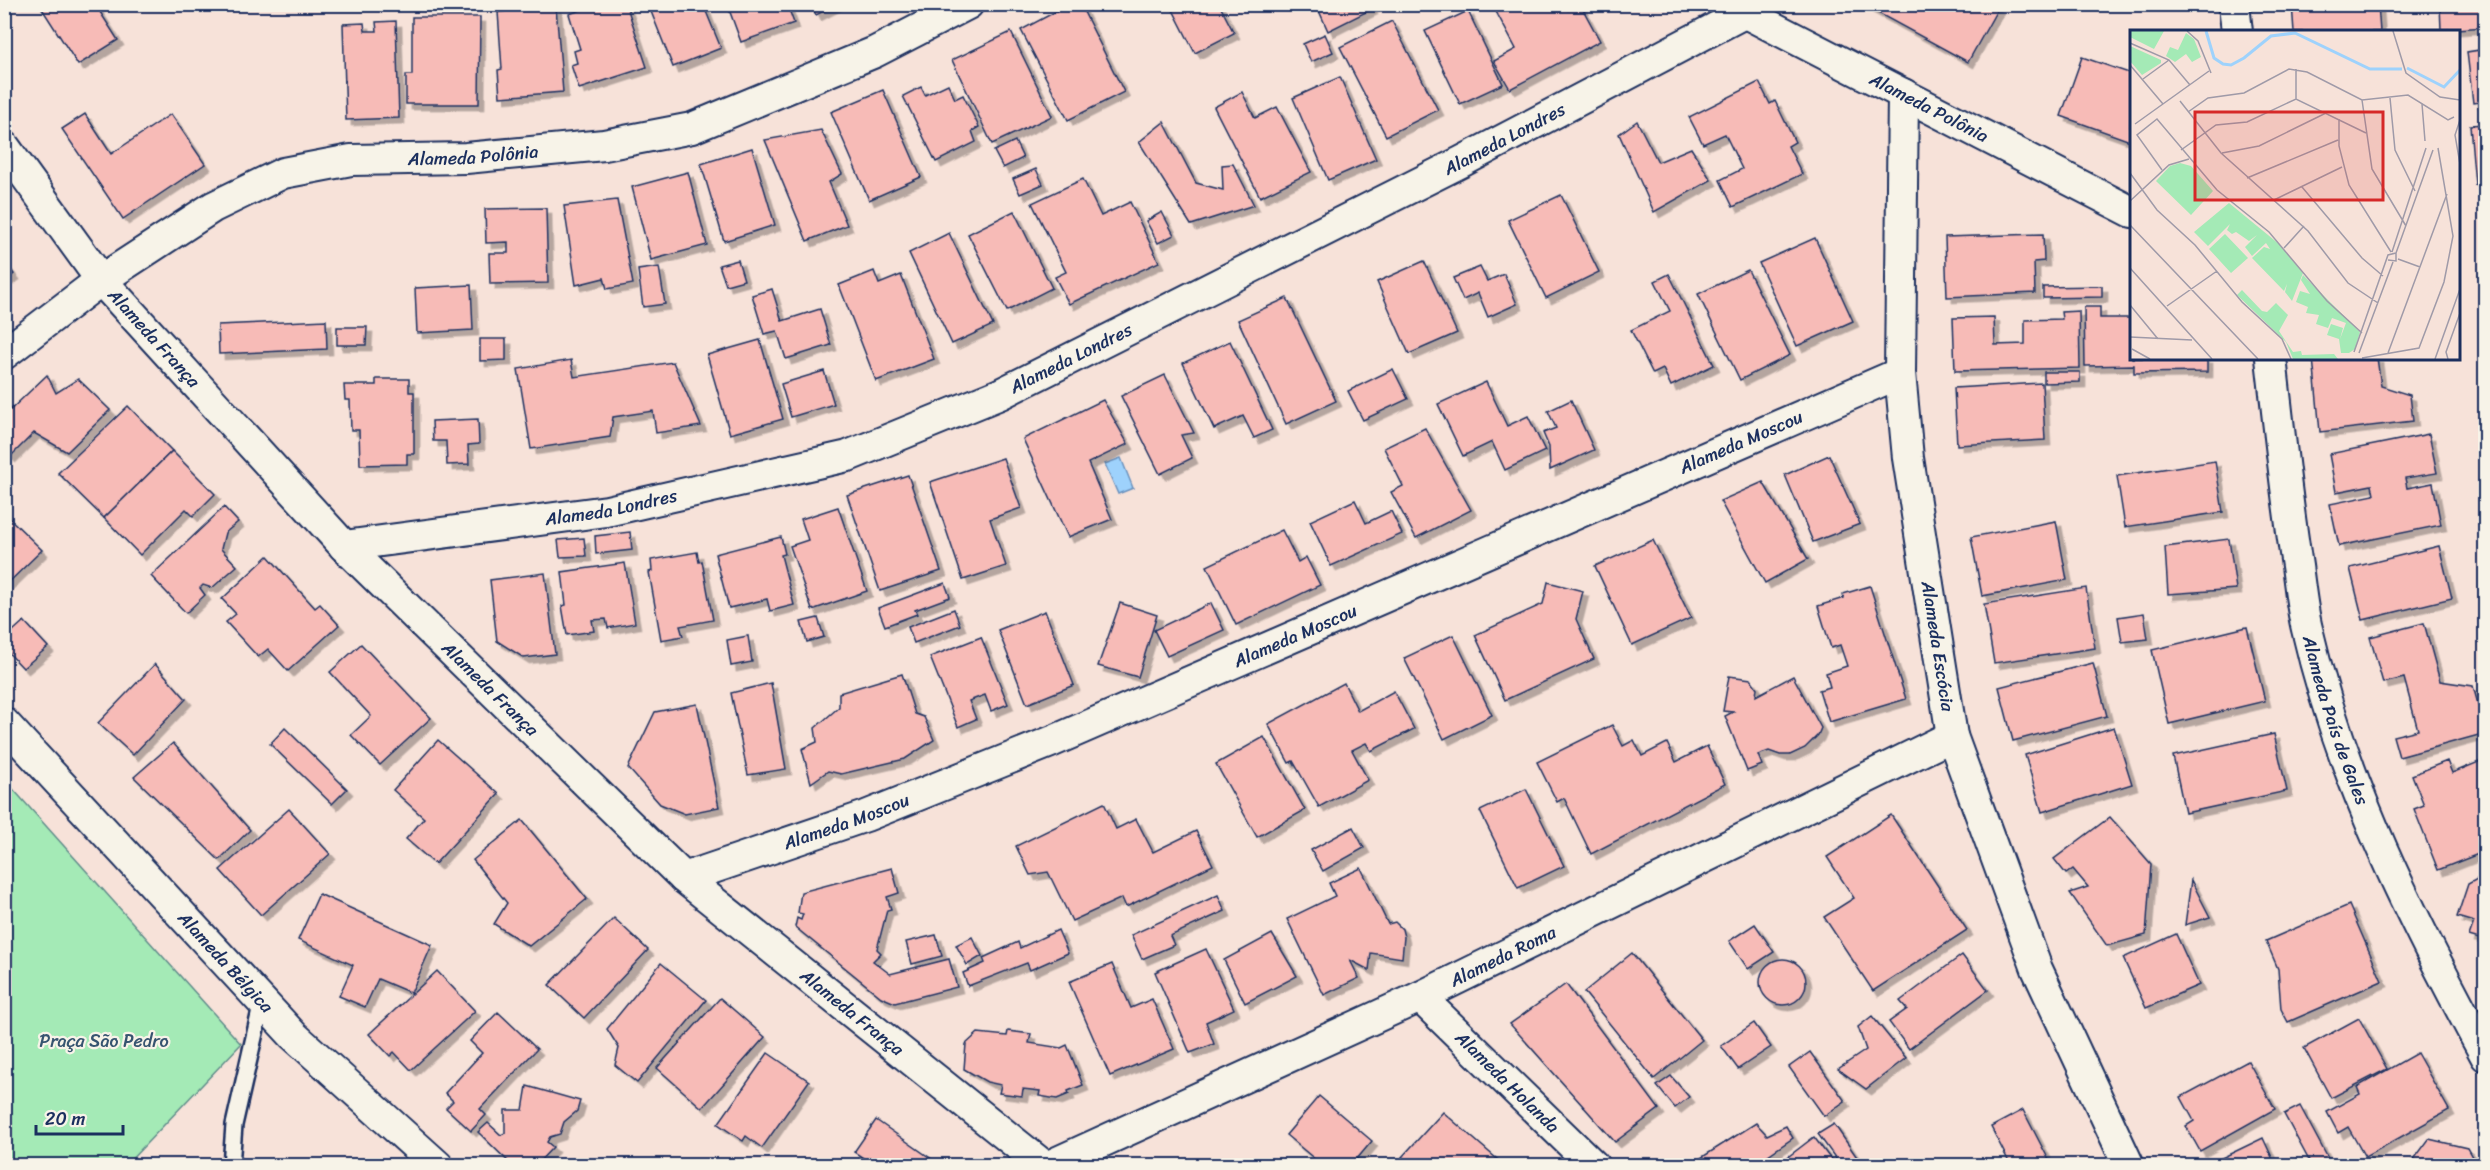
<svg xmlns="http://www.w3.org/2000/svg" width="2490" height="1170" font-family="Sriracha,sans-serif">
<defs>
<filter id="shadow"><feDropShadow dx="5.5" dy="5.5" stdDeviation="0" flood-color="#0004"/></filter>
</defs>
<rect width="100%" height="100%" fill="#f7e2d9"/>
<filter id="ink" filterUnits="userSpaceOnUse"><feTurbulence type="fractalNoise" baseFrequency=".0167" numOctaves="2"/><feDisplacementMap in="SourceGraphic" scale="12" xChannelSelector="R" yChannelSelector="G"/><feConvolveMatrix kernelMatrix="1 2 1 2 8 2 1 2 1" color-interpolation-filters="sRGB"/></filter>
<g filter="url(#ink)">
<path fill="#a4eab6" stroke="#608c8a" stroke-width="1.5" d="M4 779 241 1044 126 1165H5Z"/>
<path fill="#9ed2fc" stroke="#6a91bd" stroke-width="1.5" d="M1121 458 1133 488 1118 494 1105 464Z"/>
<g fill="#f7bbb7" stroke="#1b2f5e" stroke-width="1.5" filter="url(#shadow)">
<path d="M39 4H95L118 40 78 65Z"/>
<path d="M599 4H626L647 67 579 89 571 65 577 63 574 51 580 49 569 14Z"/>
<path d="M648 4H703L721 48 673 67Z"/>
<path d="M727 4H787L794 23 741 42Z"/>
<path d="M811 4H837L816 15Z"/>
<path d="M1070 4H1080L1124 92 1068 120 1021 30Z"/>
<path d="M1170 4H1219L1234 33 1195 53Z"/>
<path d="M1316 4H1370L1372 9 1328 31Z"/>
<path d="M1492 4H1565L1568 10 1580 4 1600 41 1510 89 1494 61 1516 49Z"/>
<path d="M1868 4H1992L1998 8 1968 62 1867 7Z"/>
<path d="M2292 4H2378L2380 32H2294Z"/>
<path d="M2440 4H2486V27L2441 30Z"/>
<path d="M556 7 563 92 500 97 498 70 502 69 498 12Z"/>
<path d="M1468 11 1503 84 1460 104 1425 31Z"/>
<path d="M412 17H480L479 104H406V75H412Z"/>
<path d="M396 21 399 118 346 120 343 24 364 23 365 31H377L376 22Z"/>
<path d="M1392 21 1438 110 1386 136 1340 47Z"/>
<path d="M1011 32 1052 116 992 144 952 60Z"/>
<path d="M1325 34 1333 52 1311 62 1303 44Z"/>
<path d="M2486 49V101L2473 103 2467 52Z"/>
<path d="M2082 57 2132 74 2130 141 2061 116Z"/>
<path d="M1340 77 1376 159 1328 180 1293 98Z"/>
<path d="M1759 82 1770 104 1775 101 1795 142 1788 146 1802 174 1733 207 1720 180 1742 169 1725 134 1703 144 1689 117Z"/>
<path d="M948 84 955 99 963 95 979 127 972 131 976 142 936 162 903 96 921 87 925 95Z"/>
<path d="M883 90 921 177 869 200 831 112Z"/>
<path d="M1242 92 1255 118 1277 107 1311 172 1260 197 1214 107Z"/>
<path d="M85 114 111 154 171 114 205 164 123 219 62 129Z"/>
<path d="M1637 121 1658 162 1691 148 1711 180 1654 212 1619 134Z"/>
<path d="M1164 122 1196 183 1223 190 1222 165 1233 164 1254 205 1191 225 1139 142Z"/>
<path d="M2486 124V184L2475 185 2470 125Z"/>
<path d="M821 130 842 174 829 182 847 225 807 241 765 140Z"/>
<path d="M1015 141 1023 158 1003 168 994 151Z"/>
<path d="M752 148 775 225 724 241 701 164Z"/>
<path d="M1036 169 1043 184 1020 194 1013 179Z"/>
<path d="M688 172 707 245 651 260 632 187Z"/>
<path d="M1083 179 1101 216 1130 202 1159 262 1069 304 1055 277 1066 272 1032 203Z"/>
<path d="M1561 195 1599 272 1546 298 1508 220Z"/>
<path d="M617 200 633 284 607 289 604 278 576 285 564 206Z"/>
<path d="M546 208 548 283 490 284 489 253H508V242L486 243 485 209Z"/>
<path d="M1014 211 1052 288 1007 311 968 234Z"/>
<path d="M1162 212 1174 235 1158 243 1146 221Z"/>
<path d="M949 233 993 325 952 344 909 253Z"/>
<path d="M2043 234 2044 261 2034 262 2035 293 1947 297 1945 237Z"/>
<path d="M1815 238 1853 321 1797 346 1759 263Z"/>
<path d="M738 260 744 280 726 285 719 265Z"/>
<path d="M1424 261 1457 333 1409 354 1377 282Z"/>
<path d="M4 262 14 274 4 281Z"/>
<path d="M659 267 665 304 643 307 638 270Z"/>
<path d="M1480 267 1487 281 1504 274 1517 304 1488 317 1478 293 1463 300 1453 278Z"/>
<path d="M1748 270 1790 355 1740 380 1698 294Z"/>
<path d="M874 271 879 284 901 275 934 359 876 381 839 285Z"/>
<path d="M1669 274 1714 365 1671 386 1663 369 1653 374 1631 330 1670 311 1655 281Z"/>
<path d="M471 285 473 330 417 333 415 288Z"/>
<path d="M2102 286V297L2043 298V287Z"/>
<path d="M772 289 782 321 820 309 831 345 786 359 777 331 764 334 752 295Z"/>
<path d="M1287 298 1336 401 1286 424 1238 320Z"/>
<path d="M2084 307H2100V318H2132V358H2207V372L2134 373V365L2085 366Z"/>
<path d="M2079 311 2080 368 1955 371 1953 318 1994 317 1995 345 2025 344V320L2062 319 2061 312Z"/>
<path d="M326 320 327 349 219 354 218 325Z"/>
<path d="M337 327H367L366 345H337Z"/>
<path d="M480 339H506V360L480 361Z"/>
<path d="M760 340 783 419 730 434 707 355Z"/>
<path d="M1230 341 1272 430 1254 438 1243 416 1214 429 1183 363Z"/>
<path d="M2313 358H2377L2381 386 2410 395 2413 421 2320 432Z"/>
<path d="M571 360 574 377 673 362 701 426 656 433 653 411 613 417 610 437 531 449 518 369Z"/>
<path d="M1393 369 1408 399 1363 420 1348 391Z"/>
<path d="M824 371 834 404 791 417 781 384Z"/>
<path d="M2044 372H2080V382L2044 383Z"/>
<path d="M47 375 56 393 78 379 110 410 67 452 34 433 10 457 4 450V425L8 422 4 416Z"/>
<path d="M1165 375 1194 433 1181 435 1192 458 1160 474 1121 396Z"/>
<path d="M376 379H409V392H414V454H407V464L360 465 359 430H351L350 400H345L344 385H376Z"/>
<path d="M1486 382 1507 426 1528 416 1545 451 1505 470 1492 442 1463 456 1438 404Z"/>
<path d="M2042 383 2045 440 1957 445 1954 388Z"/>
<path d="M1103 400 1128 444 1088 463 1112 519 1068 537 1023 439Z"/>
<path d="M1571 400 1594 450 1550 470 1549 447 1543 433 1556 428 1548 411Z"/>
<path d="M128 406 172 451 104 518 58 473Z"/>
<path d="M478 419 479 444 468 445 469 464 447 465 446 441H433L432 421Z"/>
<path d="M1425 428 1471 510 1416 538 1391 492 1403 486 1384 448Z"/>
<path d="M2429 434 2437 473 2405 478 2407 488 2433 483 2441 525 2339 546 2330 504 2374 495 2372 485 2336 492 2329 454Z"/>
<path d="M172 451 215 494 193 516 186 509 140 555 104 518Z"/>
<path d="M1829 455 1860 524 1813 542 1785 475Z"/>
<path d="M1003 458 1021 508 990 519 1006 566 963 580 930 482Z"/>
<path d="M2215 461 2223 512 2125 527 2117 476Z"/>
<path d="M908 475 941 571 880 591 847 495Z"/>
<path d="M1763 482 1808 559 1765 583 1720 501Z"/>
<path d="M1355 500 1366 523 1391 511 1402 534 1331 566 1310 521Z"/>
<path d="M224 507 238 522 225 533 221 549 237 566 212 588 203 585 200 588 205 595 186 613 151 576Z"/>
<path d="M838 507 867 591 812 610 790 546 808 540 801 519Z"/>
<path d="M4 513 42 550 4 587Z"/>
<path d="M2056 521 2067 580 1982 596 1971 537Z"/>
<path d="M1282 530 1298 562 1306 557 1320 585 1236 625 1207 566Z"/>
<path d="M630 532 632 550 596 554 595 536Z"/>
<path d="M781 537 785 554 781 555 794 605 770 611 767 599 729 608 715 554Z"/>
<path d="M584 538 586 556 560 557 558 540Z"/>
<path d="M2229 539 2236 589 2168 594 2165 547Z"/>
<path d="M1653 540 1691 618 1632 645 1595 566Z"/>
<path d="M2439 546 2452 598 2363 620 2350 568Z"/>
<path d="M697 552 699 562 702 561 713 620 680 626 683 636 661 640 649 572 652 571 651 560Z"/>
<path d="M268 556 315 608 320 604 339 625 288 671 268 649 258 657 226 622 236 614 222 599Z"/>
<path d="M625 563 635 623 608 628 606 619 592 620 594 631 567 635 562 606 566 605 562 572Z"/>
<path d="M545 573 555 654 524 658 497 641 490 580Z"/>
<path d="M1548 582 1583 591 1576 619 1594 659 1505 700 1475 635 1543 604Z"/>
<path d="M945 583 950 597 915 610 917 614 885 626 878 608Z"/>
<path d="M1870 586 1906 699 1829 722 1819 690 1830 687 1826 673 1847 666 1840 645 1831 648 1818 606 1844 598 1843 594Z"/>
<path d="M2086 588 2095 648 1994 663 1984 604Z"/>
<path d="M1120 603 1157 615 1138 677 1098 666Z"/>
<path d="M1211 603 1224 630 1167 656 1154 630Z"/>
<path d="M954 609 960 625 914 643 908 627Z"/>
<path d="M1045 611 1074 685 1027 704 998 630Z"/>
<path d="M2144 613 2148 639 2122 642 2118 617Z"/>
<path d="M818 618 824 637 807 642 801 622Z"/>
<path d="M24 621 48 647 23 668 4 648V639Z"/>
<path d="M2424 623 2440 681 2473 686 2486 733 2399 757 2393 736 2418 730 2404 678 2383 683 2370 637Z"/>
<path d="M2247 627 2265 701 2169 724 2152 650Z"/>
<path d="M1453 635 1492 715 1444 739 1404 658Z"/>
<path d="M748 636 752 662 731 666 727 640Z"/>
<path d="M981 637 1008 704 991 711 985 695 969 701 976 719 958 727 930 657Z"/>
<path d="M361 644 431 718 380 765 351 735 371 716 330 672Z"/>
<path d="M2093 663 2107 716 2013 741 1999 687Z"/>
<path d="M155 664 186 699 133 755 98 723Z"/>
<path d="M902 674 915 714 924 717 934 740 905 759 841 774 828 771 811 783 802 749 817 742 815 728 839 707V693Z"/>
<path d="M1729 676 1751 679 1757 688 1756 696 1793 676 1821 728 1818 735 1805 748 1790 755H1780L1769 751 1758 755 1762 765 1747 771 1725 716 1733 712 1723 711Z"/>
<path d="M771 683 786 769 748 775 731 693Z"/>
<path d="M1344 683 1358 711 1394 691 1414 729 1371 751 1366 743 1352 750 1368 780 1319 807 1293 761 1289 763 1268 724Z"/>
<path d="M697 704 719 807 685 814 660 804 628 768 655 712Z"/>
<path d="M1612 725 1623 746 1634 740 1642 756 1667 743 1676 762 1707 746 1725 784 1591 854 1564 798 1557 802 1537 762Z"/>
<path d="M2114 727 2132 784 2042 812 2025 755Z"/>
<path d="M285 728 347 789 332 804 270 744Z"/>
<path d="M2274 734 2287 791 2185 813 2173 756Z"/>
<path d="M1264 737 1305 810 1257 837 1216 764Z"/>
<path d="M438 740 499 794 435 864 406 839 424 818 393 790Z"/>
<path d="M173 743 250 830 219 860 134 777Z"/>
<path d="M2486 759V851L2438 870 2414 809 2424 805 2412 775 2447 761 2452 773Z"/>
<path d="M1526 789 1564 866 1518 888 1480 811Z"/>
<path d="M1104 803 1116 829 1136 819 1153 852 1196 831 1213 865 1126 907 1122 898 1072 921 1048 872 1030 875 1016 846Z"/>
<path d="M289 809 330 854 261 915 220 870Z"/>
<path d="M1891 815 1967 930 1873 991 1824 917 1854 898 1827 857Z"/>
<path d="M2110 817 2151 864 2146 935 2107 946 2070 893 2088 887 2073 869 2066 874 2054 859Z"/>
<path d="M522 820 587 899 529 946 494 924 507 903 473 860Z"/>
<path d="M1353 827 1364 848 1323 871 1311 850Z"/>
<path d="M892 868 899 893 887 897 891 909 887 910 877 949 881 953 873 961 890 974 949 959 957 987 895 1003 881 997 795 927 797 918 801 920 803 914 798 913 801 892Z"/>
<path d="M1361 868 1388 924 1395 922 1402 929 1404 937 1402 958 1371 953 1369 970 1350 960 1359 978 1324 995 1287 919 1335 896 1329 883Z"/>
<path d="M2486 874V941L2469 936 2474 922 2457 917 2468 884Z"/>
<path d="M2191 880 2210 917 2185 925Z"/>
<path d="M319 894 432 945 411 993 378 979 365 1007 339 996 353 965 298 940Z"/>
<path d="M1218 895 1225 911 1170 936 1174 945 1142 959 1131 935Z"/>
<path d="M2349 905 2382 981 2288 1022 2281 1009 2278 969 2266 941Z"/>
<path d="M614 918 648 950 584 1018 549 985Z"/>
<path d="M1755 924 1774 952 1748 969 1729 941Z"/>
<path d="M1058 930 1068 953 1030 970 1027 963 968 986 963 973 985 963 983 958 1018 942 1020 948Z"/>
<path d="M1272 934 1297 976 1245 1003 1224 960Z"/>
<path d="M2176 934 2199 985 2146 1008 2123 958Z"/>
<path d="M936 935 942 956 912 964 906 942Z"/>
<path d="M972 937 982 956 967 965 956 945Z"/>
<path d="M1206 949 1234 1009 1206 1022 1214 1044 1190 1053 1155 972Z"/>
<path d="M1632 953 1702 1040 1654 1079 1584 992Z"/>
<path d="M1962 955 1988 990 1909 1049 1889 1022 1907 1009 1900 1001Z"/>
<circle cx="1783" cy="982" r="23"/>
<path d="M661 963 706 1000 637 1083 615 1065 619 1048 607 1029Z"/>
<path d="M1112 964 1131 1008 1152 999 1174 1049 1110 1076 1069 982Z"/>
<path d="M437 971 475 1011 411 1070 394 1052 390 1056 369 1034Z"/>
<path d="M1566 984 1659 1109 1615 1142 1510 1024Z"/>
<path d="M720 998 765 1037 702 1108 657 1068Z"/>
<path d="M498 1012 537 1049 480 1109 486 1115 471 1131 446 1108 453 1101 445 1093 482 1053 470 1041Z"/>
<path d="M1872 1016 1906 1058 1866 1089 1838 1069 1866 1050 1858 1027Z"/>
<path d="M2359 1018 2387 1069 2331 1098 2304 1048Z"/>
<path d="M1754 1023 1771 1047 1738 1069 1721 1046Z"/>
<path d="M1008 1031 1031 1034 1029 1043 1061 1048 1067 1045 1083 1085 1068 1091 1069 1094 1057 1099 1039 1096 1040 1091 1023 1089 1022 1096 999 1093 1001 1085 987 1082 964 1069 966 1044 978 1033 1007 1036Z"/>
<path d="M1810 1052 1845 1101 1824 1116 1789 1067Z"/>
<path d="M768 1053 809 1081 762 1148 746 1136 743 1141 718 1124Z"/>
<path d="M2417 1053 2449 1110 2365 1157 2348 1127 2338 1133 2327 1112 2360 1094 2357 1087Z"/>
<path d="M2248 1061 2275 1109 2200 1151 2186 1126 2194 1121 2181 1097Z"/>
<path d="M1671 1076 1689 1097 1675 1108 1657 1086Z"/>
<path d="M527 1086 580 1101 577 1111 564 1122 560 1134 550 1137 547 1142 553 1147 535 1166H513L478 1132 488 1123 501 1135 505 1133V1110H523Z"/>
<path d="M1319 1096 1372 1141 1351 1166H1323L1286 1135Z"/>
<path d="M2300 1106 2330 1162 2325 1166H2312L2284 1114Z"/>
<path d="M2023 1110 2052 1166H2011L1991 1127Z"/>
<path d="M1443 1112 1505 1166H1412L1402 1157Z"/>
<path d="M876 1120 933 1160 929 1166H870L871 1163 854 1152Z"/>
<path d="M1756 1123 1767 1135 1786 1126 1793 1138 1752 1166H1695L1693 1163Z"/>
<path d="M1834 1124 1863 1166H1841L1818 1134Z"/>
<path d="M1814 1137 1832 1161 1827 1166H1776Z"/>
<path d="M2263 1138 2276 1166H2205Z"/>
<path d="M2429 1139 2467 1148 2477 1166H2409Z"/>
</g>
<g fill="none" stroke-linecap="round" stroke-linejoin="round">
<g stroke="#1b2f5e" stroke-width="20">
<path id="lane" d="M231 1166 234 1125 262 1002"/>
</g>
<g stroke="#1b2f5e" stroke-width="34">
<g id="street">
<path id="s1" d="M1728 4 2132 212"/>
<path d="M2234 4 2237 32"/>
<path id="s2" d="M1903 94 1900 373 1908 458 1952 736 2037 969 2129 1166"/>
<path id="s3" d="M4 146 101 280 344 546 684 878 1044 1166"/>
<path id="s4" d="M4 354 101 280 213 207 283 173 351 160 466 158 604 145 692 128 875 52 968 4"/>
<path id="s5" d="M2271 358C2279 428 2286 497 2297 566 2300 587 2302 609 2307 629 2342 781 2412 920 2486 1056"/>
<path id="s6" d="M344 546 607 511 848 456 1000 394 1461 162 1744 13"/>
<path id="s7" d="M4 723 293 1035 438 1166"/>
<path id="s8" d="M684 878 866 816 1053 741 1900 373"/>
<path id="s9" d="M1420 997 1594 1166"/>
<path id="s10" d="M1049 1166 1420 997 1952 736"/>
</g>
</g>
<use href="#lane" stroke="#f7f3e8" stroke-width="15"/>
<use href="#street" stroke="#f7f3e8" stroke-width="30"/>
</g>
</g>
<g text-anchor="middle" dominant-baseline="central" stroke-width="4.5" stroke-linejoin="round" paint-order="stroke">
<g font-size="18" fill="#1b2f5e" stroke="#f7f3e8">
<text stroke="none"><textPath href="#s1" startOffset="226">Alameda Polônia</textPath></text>
<text stroke="none"><textPath href="#s6" startOffset="1242">Alameda Londres</textPath></text>
<text stroke="none"><textPath href="#s4" startOffset="525">Alameda Polônia</textPath></text>
<text stroke="none"><textPath href="#s3" startOffset="244">Alameda França</textPath></text>
<text stroke="none"><textPath href="#s6" startOffset="756">Alameda Londres</textPath></text>
<text stroke="none"><textPath href="#s8" startOffset="1144">Alameda Moscou</textPath></text>
<text stroke="none"><textPath href="#s6" startOffset="270">Alameda Londres</textPath></text>
<text stroke="none"><textPath href="#s8" startOffset="658">Alameda Moscou</textPath></text>
<text stroke="none"><textPath href="#s2" startOffset="555">Alameda Escócia</textPath></text>
<text stroke="none"><textPath href="#s3" startOffset="730">Alameda França</textPath></text>
<text stroke="none"><textPath href="#s5" startOffset="369">Alameda País de Gales</textPath></text>
<text stroke="none"><textPath href="#s8" startOffset="172">Alameda Moscou</textPath></text>
<text stroke="none"><textPath href="#s10" startOffset="500">Alameda Roma</textPath></text>
<text stroke="none"><textPath href="#s7" startOffset="326">Alameda Bélgica</textPath></text>
<text stroke="none"><textPath href="#s3" startOffset="1216">Alameda França</textPath></text>
<text stroke="none"><textPath href="#s9" startOffset="122">Alameda Holanda</textPath></text>
</g>
<g font-size="18" fill="#365470" stroke="#f7f3e8">
<text x="104" y="1041">Praça São Pedro</text>
</g>
</g>
<g transform="translate(2130 30)">
<rect width="330" height="330" fill="#f7e2d9"/>
<path d="M0 1H34L24 19 0 7ZM56 3 64 9 71 27 62 32 56 24 45 32 36 26 40 17 48 20ZM0 16 31 30V33L12 45 0 31ZM50 133 61 136 83 161 61 185 26 151 40 136ZM99 173 149 214 173 243 162 271 155 262 157 254 154 261 122 228 134 217 140 219 136 213 122 226 115 217 127 205 119 211 106 202 102 204 97 200 100 194 78 216 64 202ZM95 204 118 228 101 243 79 219ZM173 245 230 302 225 319 219 323H211L209 309 197 305 201 294 213 298 210 309 216 293 202 288 198 298 186 294 189 285 176 283 178 277 166 272 170 261 180 264 171 250ZM112 260 132 281 137 282 146 273 158 285 149 301 163 322 171 321 172 325 204 324 208 329H163L156 312 107 265Z" fill="#a4eab6"/>
<path fill="none" stroke="#9ed2fc" stroke-width="3" d="M76 1 84 28 93 34 101 35 114 28 141 6 165 3 240 39H272M277 38 314 57 330 40"/>
<path fill="none" stroke="#9f9aa8" stroke-width="1.5" d="M57 1 68 11 81 43M263 1 276 43 310 67 330 70M0 13 39 30 60 55M0 35 33 74M166 39V69M13 49 39 30M260 68 265 120 285 161M232 70 242 139 276 196M50 71 91 123 178 201 218 253 248 273M292 74 295 111M58 82 78 68 114 63 159 39 177 42 232 70 278 65 318 90 324 87M209 89V116L219 155 261 222M330 90 325 105 330 134M5 94 79 41M51 120 86 95 117 92 166 69 236 103M92 123 129 116 196 83M32 140 7 105 27 89 87 160 139 202 197 271 232 303M0 143 27 180 65 215 112 272 152 309 161 329M117 148 208 110M172 157 232 228 253 246M144 170 212 137M0 171 39 135 59 129M0 195 128 329M154 218 174 196M262 222 296 118M266 223 303 120M268 229 290 237M0 238 82 329M0 275 28 309M37 276 87 241M0 307 62 310M2 319 20 329M224 322 258 225 266 223V231L258 230M229 323 263 232M258 323 317 164M232 328 289 318 314 252 323 206 308 118M305 329 330 259M318 329 316 322 330 283"/>
<path fill="#d62828" fill-opacity="0.15" stroke="#d62828" stroke-width="3" d="M65 82H253V170H65Z"/>
<rect width="330" height="330" fill="none" stroke="#1b2f5e" stroke-width="3"/>
</g>
<rect width="2490" height="1170" fill="none" stroke="#f7f3e8" stroke-width="24"/>
<rect x="12" y="12" width="2466" height="1146" fill="none" stroke="#1b2f5e" stroke-width="2" filter="url(#ink)"/>
<path d="M36 1125v9h87v-9" fill="none" stroke="#1b2f5e" stroke-width="3"/>
<text x="45" y="1125" font-size="18" fill="#1b2f5e" stroke="#f7f3e8" stroke-width="4.5" paint-order="stroke">20 m</text>
</svg>
